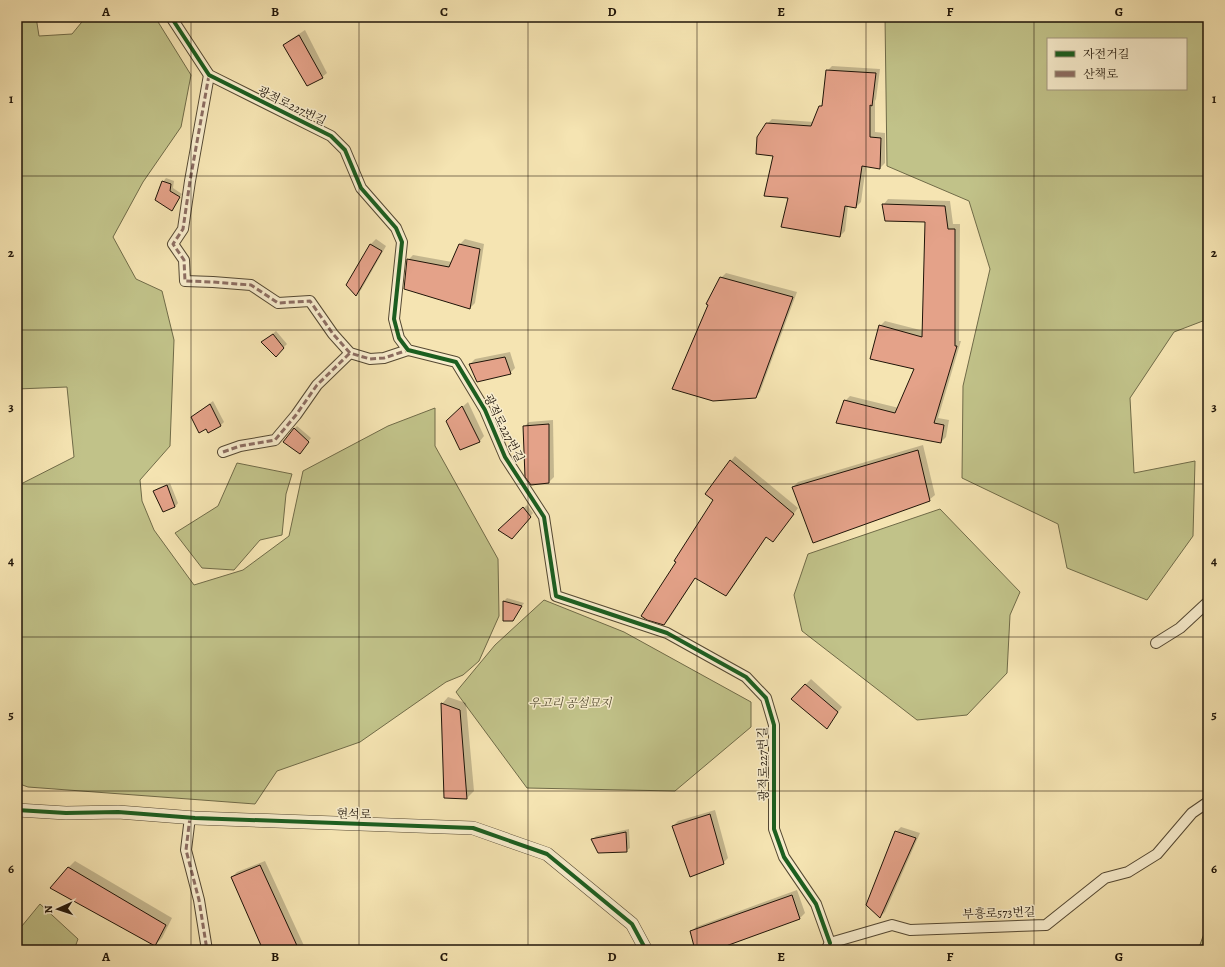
<svg xmlns="http://www.w3.org/2000/svg" width="1225" height="967" font-family="Alegreya,'Noto Serif KR',serif">
<rect width="100%" height="100%" fill="#f5e4b2"/>
<filter id="stains"><feTurbulence type="fractalNoise" baseFrequency=".005" numOctaves="4"/><feColorMatrix values="0 0 0 0 .2 0 0 0 0 .09 0 0 0 0 .02 0 0 0 .5 -.17"/></filter>
<radialGradient id="worn" r=".72"><stop offset=".6" stop-color="#630" stop-opacity="0"/><stop offset="1" stop-color="#630" stop-opacity=".3"/></radialGradient>
<g fill="#c1c289" stroke="#706b48" fill-rule="evenodd">
<path d="M22 17H36L39 36 72 34 86 17H155L191 75 181 127 143 182 113 237 136 279 162 291 174 340 170 446 140 480 142 501 154 530 194 585 243 570 289 536 303 471 388 426 435 408V446L498 559 499 616 479 661 463 675 446 682 360 742 277 771 255 804 28 787 17 783V486L74 457 67 387 17 389V23Z"/>
<path d="M885 17H1208V319L1174 332 1130 398 1134 473 1195 461 1193 536 1147 600 1067 568 1058 524 962 478 963 386 990 269 969 201 887 166ZM1048 39H1186V89H1048Z"/>
<path d="M237 463 292 474 286 494 282 535 260 540 234 570 202 568 175 533 218 506Z"/>
<path d="M940 509 1020 592 1010 615 1007 673 967 715 917 720 802 631 794 595 808 554Z"/>
<path d="M544 600 624 632 751 702V727L675 791 527 788 456 692 495 645Z"/>
<path d="M40 904 78 939 74 950H17V932Z"/>
<path d="M1208 923V950H1198Z"/>
</g>
<g fill="#0003">
<path d="M305 30 327 73 322 77 285 45 290 40Z"/>
<path d="M832 66 880 69 876 99 875 101V132L885 133V163L880 168 866 166 861 202 856 207 848 206 845 231 840 236 789 198 774 155 767 124 772 119 814 122 820 106 823 104 827 71Z"/>
<path d="M166 178 174 181 173 188 182 194 172 210 163 182Z"/>
<path d="M888 199 950 201 953 224H960L959 341H961L938 418 949 420 946 437 941 442 845 401 850 396 899 408 915 369 880 326 885 321 924 331 926 221 886 220 884 204Z"/>
<path d="M376 239 386 246 361 290 356 294 347 285 371 244Z"/>
<path d="M465 239 484 244 475 303 470 308 408 260 413 255 452 262 460 244Z"/>
<path d="M726 273 797 292 760 392 755 397 721 278Z"/>
<path d="M276 331 287 344 276 355 263 342Z"/>
<path d="M510 352 515 368 510 373 470 364 475 359Z"/>
<path d="M213 401 224 422 221 425 207 427 192 417Z"/>
<path d="M468 402 484 436 480 441 460 449 452 416Z"/>
<path d="M553 420 554 477 549 482 531 484 524 427 529 422Z"/>
<path d="M297 426 311 438 300 453 294 429Z"/>
<path d="M923 445 935 495 929 500 793 487 798 482Z"/>
<path d="M735 456 798 508 773 541 767 536 731 590 726 595 696 577 669 619 664 624 677 562 715 500 731 461Z"/>
<path d="M170 483 178 503 175 507 154 491 158 488Z"/>
<path d="M527 505 533 513 515 535 500 530Z"/>
<path d="M507 598 524 603 513 620 504 601Z"/>
<path d="M811 679 842 707 827 727 792 699Z"/>
<path d="M448 697 466 703 474 791 467 798 442 704Z"/>
<path d="M715 810 728 858 723 863 673 826 678 821Z"/>
<path d="M901 827 920 833 885 912 880 917 896 832Z"/>
<path d="M629 829 630 848 626 851 593 839 596 836Z"/>
<path d="M75 861 172 918 162 938 155 945 68 868Z"/>
<path d="M265 861 306 950H265L232 877 237 872Z"/>
<path d="M797 890 805 913 800 918 729 944 731 950H696L691 932 696 927Z"/>
</g>
<g fill="#e4a289" stroke="#1f1408">
<path d="M299 35 323 78 307 86 283 45Z"/>
<path d="M826 70 876 73 872 106 870 105V137L881 138 880 169 862 166 856 208 845 206 840 237 781 227 788 198 764 196 773 156 756 154 757 137 766 123 811 126 819 106H822Z"/>
<path d="M162 181 171 184 170 191 180 197 172 211 155 200Z"/>
<path d="M882 204 945 206 948 229H955V346H957L934 423 944 425 941 443 836 423 844 400 895 413 914 369 870 359 879 325 922 337 925 222 885 221Z"/>
<path d="M370 244 382 251 356 296 346 285Z"/>
<path d="M459 244 480 249 470 309 404 289 407 259 449 267Z"/>
<path d="M720 277 793 297 756 398 713 401 672 389 708 305 706 304Z"/>
<path d="M273 334 284 348 276 357 261 342Z"/>
<path d="M505 357 511 374 477 382 469 364Z"/>
<path d="M210 404 221 426 208 433 206 429 199 433 191 417Z"/>
<path d="M462 406 480 442 460 450 446 421Z"/>
<path d="M549 424V483L531 485 525 477 523 426Z"/>
<path d="M294 428 309 442 300 454 283 442Z"/>
<path d="M918 450 930 501 813 543 792 487Z"/>
<path d="M730 460 794 514 773 542 766 537 726 596 695 578 664 625 647 620 641 616 676 562 674 561 713 500 705 494Z"/>
<path d="M167 485 175 507 163 512 153 491Z"/>
<path d="M523 507 531 517 512 539 498 530Z"/>
<path d="M503 601 522 606 513 621H503Z"/>
<path d="M805 684 838 712 827 729 791 699Z"/>
<path d="M441 703 460 710 467 799 444 798Z"/>
<path d="M710 814 724 864 690 877 672 826Z"/>
<path d="M895 831 916 838 880 918 866 905Z"/>
<path d="M626 832 627 852 598 853 591 839Z"/>
<path d="M260 865 299 950H263L231 877Z"/>
<path d="M68 867 166 925 155 946 50 888Z"/>
<path d="M792 895 800 919 715 950H695L690 931Z"/>
</g>
<g fill="none" stroke-linecap="round" stroke-linejoin="round">
<g stroke="#544832" stroke-width="12">
<g id="minor">
<path d="M171 17 209 75 331 136 345 150 361 188 396 228 402 242 394 319 399 338 408 350 456 362 485 410 505 457 544 517 556 596 667 633 746 677 766 698 774 725V829L784 857 816 904 830 943"/>
<path d="M209 75 190 181 183 229 173 244 184 260 185 281 213 282 251 285 278 303 310 301 333 334 350 353 370 359 384 358 408 350"/>
<path d="M223 452 240 446 275 440 296 415 317 385 350 353"/>
<path d="M1156 643 1180 628 1208 602"/>
<path d="M190 817 186 850 199 900 207 950"/>
<path d="M826 950 830 943 892 925 910 930 1046 925 1105 878 1128 872 1157 854 1192 813 1208 802"/>
</g>
</g>
<g stroke="#544832" stroke-width="14">
<path id="tertiary" d="M17 810 66 813 118 812 195 818 473 828 547 854 632 924 646 950"/>
</g>
<use href="#minor" stroke="#f8edcd" stroke-width="10"/>
<use href="#tertiary" stroke="#f8edcd" stroke-width="13"/>
<g stroke="#8d6e63" stroke-width="3" stroke-dasharray="6 3" stroke-linecap="butt">
<path d="M209 75 190 181 183 229 173 244 184 260 185 281 213 282 251 285 278 303 310 301 333 334 350 353 370 359 384 358 408 350"/>
<path d="M223 452 240 446 275 440 296 415 317 385 350 353"/>
<path d="M190 817 186 850 199 900 207 950"/>
</g>
<g stroke="#f8edcd" stroke-width="6">
<g id="cycleway">
<path d="M171 17 209 75 331 136 345 150 361 188 396 228 402 242 394 319 399 338 408 350 456 362 485 410 505 457 544 517 556 596 667 633 746 677 766 698 774 725V829L784 857 816 904 830 943"/>
<path d="M17 810 66 813 118 812 195 818 473 828 547 854 632 924 646 950"/>
</g>
</g>
<use href="#cycleway" stroke="#1b5e20" stroke-width="4"/>
</g>
<path fill="none" stroke="#1f1408" stroke-width="1" stroke-opacity="0.55" d="M191 17V950M359 17V950M528 17V950M697 17V950M866 17V950M1034 17V950M17 176H1208M17 330H1208M17 484H1208M17 637H1208M17 791H1208"/>
<g text-anchor="middle" dominant-baseline="central" stroke-width="3" stroke-linejoin="round" paint-order="stroke">
<g font-size="12" fill="#1f1408" stroke="#f8edcd">
<text transform="translate(292 106) rotate(26)">광적로227번길</text>
<text transform="translate(504 428) rotate(63)">광적로227번길</text>
<text transform="translate(763 764) rotate(-91)">광적로227번길</text>
<text transform="translate(354 814) rotate(2)">현석로</text>
<text transform="translate(999 913) rotate(-2)">부흥로573번길</text>
</g>
<g font-size="12" font-style="italic" fill="#585135" stroke="#f8edcd">
<text x="570" y="703">우고리 공설묘지</text>
</g>
</g>
<rect width="1225" height="967" fill="none" stroke="#f5e4b2" stroke-width="44"/>
<rect x="1047" y="38" width="140" height="52" fill="#f8edcd" stroke="#a1967e"/>
<rect x="1055" y="51" width="20" height="6" fill="#1b5e20" stroke="#a1967e"/>
<text x="1083" y="58" font-size="12" fill="#1f1408">자전거길</text>
<rect x="1055" y="71" width="20" height="6" fill="#8d6e63" stroke="#a1967e"/>
<text x="1083" y="78" font-size="12" fill="#1f1408">산책로</text>
<g transform="translate(58 909) rotate(267)" stroke="#f8edcd" stroke-width="3" paint-order="stroke">
<path d="M0-3L7 15L0 10L-7 15Z" fill="#1f1408"/>
<text y="-6" font-size="11" font-weight="bold" text-anchor="middle" fill="#1f1408">N</text>
</g>
<rect x="22" y="22" width="1181" height="923" fill="none" stroke="#1f1408" stroke-width="1.5"/>
<g font-size="13" text-anchor="middle" font-weight="bold" fill="#1f1408">
<text x="106" y="16">A</text>
<text x="275" y="16">B</text>
<text x="444" y="16">C</text>
<text x="612" y="16">D</text>
<text x="781" y="16">E</text>
<text x="950" y="16">F</text>
<text x="1119" y="16">G</text>
<text x="11" y="103">1</text>
<text x="1214" y="103">1</text>
<text x="11" y="257">2</text>
<text x="1214" y="257">2</text>
<text x="11" y="411">3</text>
<text x="1214" y="411">3</text>
<text x="11" y="565">4</text>
<text x="1214" y="565">4</text>
<text x="11" y="719">5</text>
<text x="1214" y="719">5</text>
<text x="11" y="873">6</text>
<text x="1214" y="873">6</text>
<text x="106" y="961">A</text>
<text x="275" y="961">B</text>
<text x="444" y="961">C</text>
<text x="612" y="961">D</text>
<text x="781" y="961">E</text>
<text x="950" y="961">F</text>
<text x="1119" y="961">G</text>
</g>
<rect width="100%" height="100%" filter="url(#stains)"/>
<rect width="100%" height="100%" fill="url(#worn)"/>
</svg>
